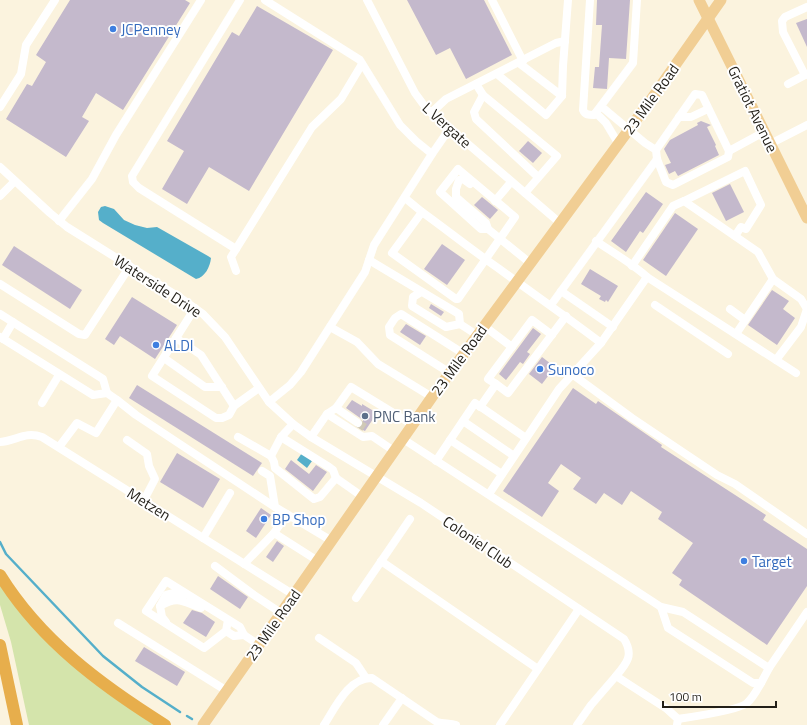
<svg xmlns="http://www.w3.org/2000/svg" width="807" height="725" font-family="'Titillium Web',sans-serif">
<rect width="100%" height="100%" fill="#fbf3de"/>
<path fill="#d4e4ab" d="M0 582 13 601 156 725H29L11 642 0 605Z"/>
<g fill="#55afca">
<path d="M105 206 114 209 124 220 135 225 147 228 157 227 208 256 211 258C210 267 205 277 196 279L103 223 99 220 98 212 101 207Z"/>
<path d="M302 453 312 461 307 468 297 460Z"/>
</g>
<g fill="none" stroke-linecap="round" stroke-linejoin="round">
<g stroke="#55afca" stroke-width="2.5">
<path d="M0 542 6 554 103 656 142 687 180 712"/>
<path d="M187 716 192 719"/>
</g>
</g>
<g fill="#c4b9cc">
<path d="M70 0H185L190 3 123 110 96 93 82 117 89 121 66 157 6 119 27 84 32 86 46 62 36 55Z"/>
<path d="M407 0H484L512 55 466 79 450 48 436 55Z"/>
<path d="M597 0H630L626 59 609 58 607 89 593 88 595 67H599L602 25H596Z"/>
<path d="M257 6 333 50 249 191 209 167 187 204 162 189 184 151 167 141 232 32 239 36Z"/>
<path d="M807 19V47L796 23Z"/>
<path d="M701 121 711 125 707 127 716 145 715 146 719 155 678 176 675 171 669 174 665 165 671 163 664 149 670 140 698 125 697 123Z"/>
<path d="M528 141 542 153 533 163 519 151Z"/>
<path d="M730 184 744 212 726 221 712 193Z"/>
<path d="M646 192 663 204 643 233 640 231 626 252 611 241Z"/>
<path d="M482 197 498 210 490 219 474 205Z"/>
<path d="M675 213 698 229 666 276 643 260Z"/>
<path d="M442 244 465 260 447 285 424 269Z"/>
<path d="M14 246 82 290 70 309 2 265Z"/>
<path d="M590 269 618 286 608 302 606 300 605 302 599 299 601 296 581 284Z"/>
<path d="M772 290 789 301 783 309 795 318 777 345 748 325Z"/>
<path d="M132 297 177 325 155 359 120 336 114 345 105 339Z"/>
<path d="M431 304 444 312 441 316 429 308Z"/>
<path d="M406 324 426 336 420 345 400 332Z"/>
<path d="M533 328 541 334 527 352 530 354 523 364 520 362 506 380 499 374Z"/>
<path d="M542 357 555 367 542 384 529 374Z"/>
<path d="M137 385 262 463 253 476 129 398Z"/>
<path d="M573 388 596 404 598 401 662 445 661 447 766 515 763 520 807 549V586L767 645 679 585 682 580 672 573 693 543 658 519 662 512 631 491 622 505 604 493 596 504 573 489 581 478 561 464 548 483 559 491 542 517 503 491Z"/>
<path d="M352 400 362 406V404L377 413 365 431 359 428 363 426V420L346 408Z"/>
<path d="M177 453 220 479 203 508 160 482Z"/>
<path d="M291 460 309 474 316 465 327 472 313 491 285 469Z"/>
<path d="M261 508 271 515 256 538 246 531Z"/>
<path d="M277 541 284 546 273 562 266 557Z"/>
<path d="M218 576 248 597 240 609 210 589Z"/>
<path d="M192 610 202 613 215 622 206 637 183 623Z"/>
<path d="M144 647 185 672 177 686 135 661Z"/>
</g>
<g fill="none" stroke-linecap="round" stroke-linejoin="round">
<path stroke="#d0c9b6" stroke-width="8" stroke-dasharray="8 4" stroke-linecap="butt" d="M358 423 367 429"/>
<g stroke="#fff" stroke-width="8">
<path d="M265 0 360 60 400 125 416 141 432 154"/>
<path d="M367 0 415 93 426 108 560 223"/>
<path d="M492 0 523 61"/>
<path d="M590 0 583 110C585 115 589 115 594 115L633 63 637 0"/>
<path d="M519 63 562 96"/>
<path d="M497 74 546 115 562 96 563 66 568 0"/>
<path d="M805 75 783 32 782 21 785 17 807 7"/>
<path d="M476 84 483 95 557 156 525 193"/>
<path d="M788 84 807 74"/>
<path d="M483 95 474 112 476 119 538 177"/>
<path d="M0 107 21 74 26 45 55 0"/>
<path d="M602 107 645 143 656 150 657 159 666 182 673 185 728 157 729 151 702 95 695 94 656 150"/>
<path d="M431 113 446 99 556 43 565 41"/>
<path d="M596 113 606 123 618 143"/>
<path d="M679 117H691L708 109"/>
<path d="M770 144 807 125"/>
<path d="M729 151 764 132"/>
<path d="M0 167 50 213 67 227 182 299 203 314 225 337 269 402 293 424 311 437 421 503 624 639C634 655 627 663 616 676L667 709 678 719 677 725"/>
<path d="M470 184 463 179 459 180 456 189V197L486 223 488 229"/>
<path d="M0 196 15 181"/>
<path d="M405 198 422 212"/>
<path d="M495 201 511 182"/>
<path d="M684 201 745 171 761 205 746 229 741 227 735 236"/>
<path d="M59 221 92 179 116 135 201 0"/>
<path d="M596 241C612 252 633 264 647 277L796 373"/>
<path d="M236 249 139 188 133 182 132 176 240 0"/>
<path d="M369 260 459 314 460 324 477 335"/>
<path d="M530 263 488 229H481L440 192 458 169 515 217C496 244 477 272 458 299H456L392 253 422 212C447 230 472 250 498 268 532 293 567 317 601 343"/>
<path d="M632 266 673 206 684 201 758 252 773 279 801 299 807 309"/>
<path d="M236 271 231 257 312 127 341 99 362 64"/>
<path d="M0 284 79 334 85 335 130 266"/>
<path d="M561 291 613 327"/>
<path d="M421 292 413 297 412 306 446 327 460 324"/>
<path d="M551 305 657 159"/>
<path d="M655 305 728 354"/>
<path d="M195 308 152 376 216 418H222L229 415 234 406 259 388"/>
<path d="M730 309 745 320"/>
<path d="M0 314 103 379 107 393"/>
<path d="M484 326 512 347"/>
<path d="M330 327 357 342 378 364 432 397"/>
<path d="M736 334 773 279"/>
<path d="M0 337 93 395 107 393 117 400"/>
<path d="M176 338 201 355 234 406"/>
<path d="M3 339 13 322"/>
<path d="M164 358 205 387H222"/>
<path d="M776 360 801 327 807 309"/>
<path d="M450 373 390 335 389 327 395 318 401 314 464 354"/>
<path d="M572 374 632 418 717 475 735 484 807 534"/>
<path d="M496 384 508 393 566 316"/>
<path d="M269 402 290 385 301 372 365 272 374 245 432 154 450 128"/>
<path d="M42 403 59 375"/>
<path d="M480 407 496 384 488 379 532 320 552 335"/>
<path d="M336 408 358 423"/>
<path d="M327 414 363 437 372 436 394 451"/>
<path d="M463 421 514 456"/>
<path d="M293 424 281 437 271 456 274 462 275 468 314 499 320 497 336 478 363 497"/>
<path d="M238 437 271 456"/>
<path d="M281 437 329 467 333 470 336 478"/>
<path d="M311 437 327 414 336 408 351 387 413 425"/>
<path d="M403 439 661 607 683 612 769 668 807 612"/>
<path d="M127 440 147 454 149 466 155 479 144 500"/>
<path d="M450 440 502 474"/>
<path d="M0 442C16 441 25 431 42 437L294 595"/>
<path d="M59 447 77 423 96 433 117 400 136 415 275 507"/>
<path d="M436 461 475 403 526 438"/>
<path d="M262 471 270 476 275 507 332 541"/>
<path d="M489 494 559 389 601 343 647 277"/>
<path d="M274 533 287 514"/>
<path d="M203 538 230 493"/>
<path d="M381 561 538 669"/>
<path d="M244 564 274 533 318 561"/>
<path d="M215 566 254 595 281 613"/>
<path d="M356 598 410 519"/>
<path d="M160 606 166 595 174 593 183 595"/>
<path d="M661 607 668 628 753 683H761L769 668"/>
<path d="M228 620 226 631 204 648 146 611 166 581 240 627 244 635 259 645"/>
<path d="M166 622 162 617 160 606C179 595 183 602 201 608"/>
<path d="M118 623 227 691"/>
<path d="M226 631 234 636 244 635"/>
<path d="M319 638 356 663 366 678"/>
<path d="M678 719C691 717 740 710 747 703 753 698 757 690 761 683"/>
<path d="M324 725C335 708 349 677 372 678L437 722C444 724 450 723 456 725"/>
<path d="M383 725 402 698"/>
<path d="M500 725 579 609"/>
<path d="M577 725 591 705 616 676"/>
</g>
<g stroke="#f1ce94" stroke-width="11">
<path d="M699 0 807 218"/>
<path d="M203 725 432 397 650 101 721 0"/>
</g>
<g stroke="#e7ae4c" stroke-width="12">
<path d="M0 575C40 640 101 685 165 725"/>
<path d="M0 645 17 725"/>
</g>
</g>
<g fill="#3f7fe0" stroke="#fff" stroke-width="1.5">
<circle cx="113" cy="29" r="4"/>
<circle cx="156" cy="345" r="4"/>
<circle cx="540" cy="369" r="4"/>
<circle cx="264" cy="519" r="4"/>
<circle cx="744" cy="561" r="4"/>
</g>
<circle fill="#5c6f8a" stroke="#fff" stroke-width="1.5" cx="365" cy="416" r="4"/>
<g text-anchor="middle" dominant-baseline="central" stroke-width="4" stroke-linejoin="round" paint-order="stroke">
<g font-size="15" fill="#366cbe" stroke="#fff" text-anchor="start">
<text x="121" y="29">JCPenney</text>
<text x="164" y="345">ALDI</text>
<text x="548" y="369">Sunoco</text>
<text x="272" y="519">BP Shop</text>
<text x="752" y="561">Target</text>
</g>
<g font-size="15" fill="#221f18" stroke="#fff">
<text transform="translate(651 99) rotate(-54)">23 Mile Road</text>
<text transform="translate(753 109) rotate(64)">Gratiot Avenue</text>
<text transform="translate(447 125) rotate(42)">L Vergate</text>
<text transform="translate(158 286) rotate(33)">Waterside Drive</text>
<text transform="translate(459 360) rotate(-54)">23 Mile Road</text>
<text transform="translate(149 504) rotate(32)">Metzen</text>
<text transform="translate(478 542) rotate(34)">Coloniel Club</text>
<text transform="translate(273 625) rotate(-55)">23 Mile Road</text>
</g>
<g font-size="15" fill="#4e5e75" stroke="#fff" text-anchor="start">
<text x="373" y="416">PNC Bank</text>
</g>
</g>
<path d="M663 701v6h113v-6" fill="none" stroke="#221f18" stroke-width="2"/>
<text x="669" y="701" font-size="12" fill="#221f18" stroke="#ffffff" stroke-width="3" paint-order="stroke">100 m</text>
</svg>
